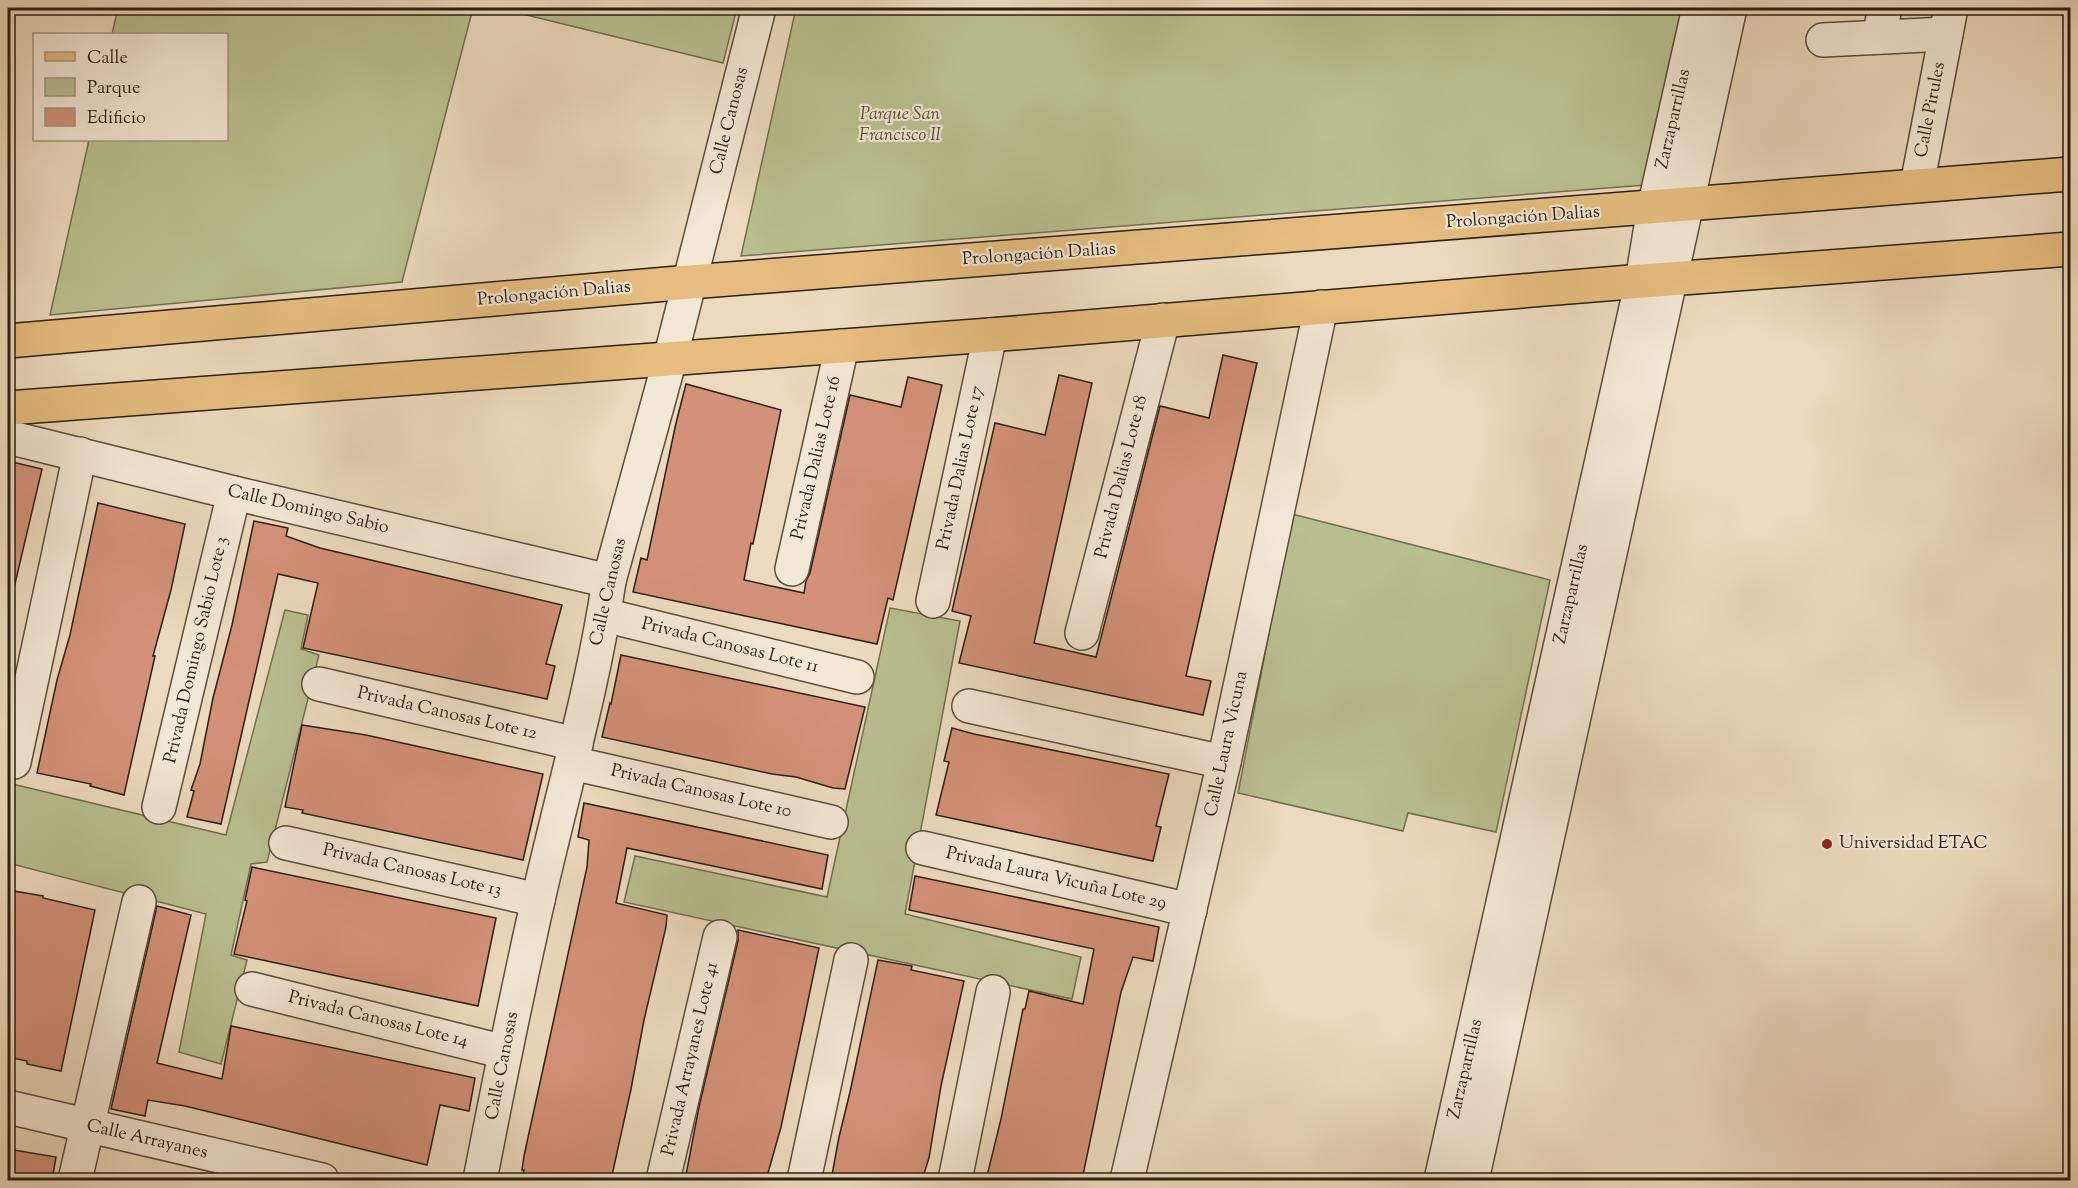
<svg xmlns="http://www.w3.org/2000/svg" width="2078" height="1188" font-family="'Sorts Mill Goudy',serif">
<rect width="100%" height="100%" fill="#ecdabe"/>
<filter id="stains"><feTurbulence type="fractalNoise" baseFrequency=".00333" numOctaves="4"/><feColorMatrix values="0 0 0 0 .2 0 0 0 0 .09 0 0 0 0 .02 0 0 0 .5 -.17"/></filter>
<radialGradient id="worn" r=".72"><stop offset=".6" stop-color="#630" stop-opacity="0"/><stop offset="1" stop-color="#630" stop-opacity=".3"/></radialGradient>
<g fill="#b9bf90" stroke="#726f50" stroke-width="1.5">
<path d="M118 8H473L402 282 50 315 89 140H226V34H112Z"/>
<path d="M498 8H737L723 63Z"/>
<path d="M796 8H1707L1671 183 741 256Z"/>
<path d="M1292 514 1550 580 1496 832 1408 813 1403 831 1238 793Z"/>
<path d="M890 608 960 621 905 914 1081 957 1072 999 624 902 635 856 827 897Z"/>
<path d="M285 610 308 615 301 649 319 655 267 862 251 864 231 955 247 960 221 1064 179 1052 206 914 8 863V783L226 835Z"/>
</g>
<g fill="#d39179" stroke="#2b1f0f" stroke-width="1.5">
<path d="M1223 355 1257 363 1186 676 1211 681 1203 715 959 663 971 616 952 611 995 423 1045 435 1059 375 1092 383 1034 643 1096 657 1160 406 1209 418Z"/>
<path d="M908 377 942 385 893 600 888 598 877 644 633 592 641 558 647 560 676 423 686 384 781 410 753 544 751 543 744 580 804 593 806 581 810 573 850 395 901 407Z"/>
<path d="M8 461 42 469 14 588 8 587Z"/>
<path d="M98 503 185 524 171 590 153 656H155L124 795 90 786 91 784 37 773 57 680 70 635Z"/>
<path d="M254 521 288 528 286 536 320 548 562 605 546 664 555 666 547 699 303 648 318 583 278 574 221 824 187 817 194 791 191 790 200 764 213 698 232 625Z"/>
<path d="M621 655 865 707 845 789 833 788 796 777 772 774 602 737 610 703 611 704Z"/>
<path d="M302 725 366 735 543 774 523 860 302 813 303 810 285 807Z"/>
<path d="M952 728 974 734 1169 774 1156 826 1161 827 1153 861 936 815 949 762 944 761Z"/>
<path d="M584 803 828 855 822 889 627 848 616 903 667 915 666 927 644 1020 631 1089 611 1180H521L524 1170H522L524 1156 587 867 589 840 578 837Z"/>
<path d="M252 867 496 918 478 1006 234 954 247 901 245 900Z"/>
<path d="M915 876 1159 927 1153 961 1133 957 1121 992 1082 1180H986L1001 1119 1023 1009H1025L1029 991 1083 1004 1094 949 909 910Z"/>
<path d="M8 890 43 896V898L95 910 61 1071 27 1064V1061L8 1057Z"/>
<path d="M157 906 191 915 157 1063 222 1079 231 1026 475 1078 469 1111 440 1105 427 1165 185 1106 148 1100 145 1116 111 1109Z"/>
<path d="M738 930 819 948 804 1020 781 1127 766 1180H685L699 1107 738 941Z"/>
<path d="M878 960 912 966 911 970 964 981 941 1086 929 1158 922 1180H831L839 1137 850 1092Z"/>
<path d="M8 1149 56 1157 52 1180H8Z"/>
</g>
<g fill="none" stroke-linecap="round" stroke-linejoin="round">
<g stroke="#5b4e3b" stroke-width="36">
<g id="minor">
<path d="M1879 37 1885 8"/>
<path d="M1823 40 1946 34"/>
<path d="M1917 185 1951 8"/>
<path d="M8 437 234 493 609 581"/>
<path d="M792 569 842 346"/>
<path d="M933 601 990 335"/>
<path d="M604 615 857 677"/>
<path d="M1082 633 1163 320"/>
<path d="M319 684 576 744"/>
<path d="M969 706 1224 762"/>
<path d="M14 762 80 454"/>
<path d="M572 763 831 822"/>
<path d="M159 807 234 493"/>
<path d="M286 843 538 900"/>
<path d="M923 848 1190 910"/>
<path d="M252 989 505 1052"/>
<path d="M8 1107 322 1180"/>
<path d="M75 1180 139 902"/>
<path d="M480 1180C498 1087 517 993 538 900 562 794 593 689 609 581L670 359 759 8"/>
<path d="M663 1180 720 937"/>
<path d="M804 1180 851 960"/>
<path d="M955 1180 993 992"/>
<path d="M1127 1180 1224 762 1321 307"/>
<path d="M1441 1180 1642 281 1654 208 1699 8"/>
<path d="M1472 1180 1730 8"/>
</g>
</g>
<g stroke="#2b1f0f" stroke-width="36">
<g id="major">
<path d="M8 341 690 282 2070 174"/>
<path d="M8 408 990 335 1642 281 2070 249"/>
</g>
</g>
<use href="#minor" stroke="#f3e7d5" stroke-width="33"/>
<use href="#major" stroke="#e6bd7f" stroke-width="33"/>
</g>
<circle fill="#8f2418" stroke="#f3e7d5" stroke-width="2" cx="1827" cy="844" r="6"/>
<g text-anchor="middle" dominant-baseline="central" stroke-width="4.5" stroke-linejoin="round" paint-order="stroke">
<g font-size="18" fill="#2b1f0f" stroke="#f3e7d5">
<text transform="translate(1931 110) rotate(-79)">Calle Pirules</text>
<text transform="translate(1674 119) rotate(-77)">Zarzaparrillas</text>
<text transform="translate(730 121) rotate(-76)">Calle Canosas</text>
<text transform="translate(1523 218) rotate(-4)">Prolongación Dalias</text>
<text transform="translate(1039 255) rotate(-4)">Prolongación Dalias</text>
<text transform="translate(554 294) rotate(-5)">Prolongación Dalias</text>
<text transform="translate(817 458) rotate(-77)">Privada Dalias Lote 16</text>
<text transform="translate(961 468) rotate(-78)">Privada Dalias Lote 17</text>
<text transform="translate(1122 477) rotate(-76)">Privada Dalias Lote 18</text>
<text transform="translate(308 510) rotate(13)">Calle Domingo Sabio</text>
<text transform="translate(609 592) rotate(-77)">Calle Canosas</text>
<text transform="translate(1572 594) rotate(-77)">Zarzaparrillas</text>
<text transform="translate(730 646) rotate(14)">Privada Canosas Lote 11</text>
<text transform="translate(197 650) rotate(-77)">Privada Domingo Sabio Lote 3</text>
<text transform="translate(447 714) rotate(13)">Privada Canosas Lote 12</text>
<text transform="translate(1227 744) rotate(-78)">Calle Laura Vicuna</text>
<text transform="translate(701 792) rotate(13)">Privada Canosas Lote 10</text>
<text transform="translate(412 871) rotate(13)">Privada Canosas Lote 13</text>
<text transform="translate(1056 879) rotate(13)">Privada Laura Vicuña Lote 29</text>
<text transform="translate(378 1020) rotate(14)">Privada Canosas Lote 14</text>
<text transform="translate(691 1059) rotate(-77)">Privada Arrayanes Lote 41</text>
<text transform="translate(503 1066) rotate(-79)">Calle Canosas</text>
<text transform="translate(1466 1069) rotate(-77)">Zarzaparrillas</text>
<text transform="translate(147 1140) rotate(13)">Calle Arrayanes</text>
</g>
<g font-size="18" font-style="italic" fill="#564f36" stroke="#f3e7d5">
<text x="900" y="115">Parque San<tspan x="900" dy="21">Francisco II</tspan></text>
</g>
<g font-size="18" fill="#2b1f0f" stroke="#f3e7d5" text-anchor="start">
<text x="1839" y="844">Universidad ETAC</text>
</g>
</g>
<rect width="2078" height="1188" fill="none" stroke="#ecdabe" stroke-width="30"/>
<rect x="9" y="9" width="2060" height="1170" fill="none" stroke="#2b1f0f" stroke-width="3"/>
<rect x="15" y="15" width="2048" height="1158" fill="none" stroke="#2b1f0f" stroke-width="1.5"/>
<rect x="33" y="33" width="195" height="108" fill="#f3e7d5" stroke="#a39786" stroke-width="1.5"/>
<rect x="45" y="52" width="30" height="9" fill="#e6bd7f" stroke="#a39786" stroke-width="1.5"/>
<text x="87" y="63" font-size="18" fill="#2b1f0f">Calle</text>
<rect x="45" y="78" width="30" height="18" fill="#b9bf90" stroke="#a39786" stroke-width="1.5"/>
<text x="87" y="93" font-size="18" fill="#2b1f0f">Parque</text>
<rect x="45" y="108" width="30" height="18" fill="#d39179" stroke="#a39786" stroke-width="1.5"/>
<text x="87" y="123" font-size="18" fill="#2b1f0f">Edificio</text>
<rect width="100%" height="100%" filter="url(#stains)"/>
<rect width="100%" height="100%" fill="url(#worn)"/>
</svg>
